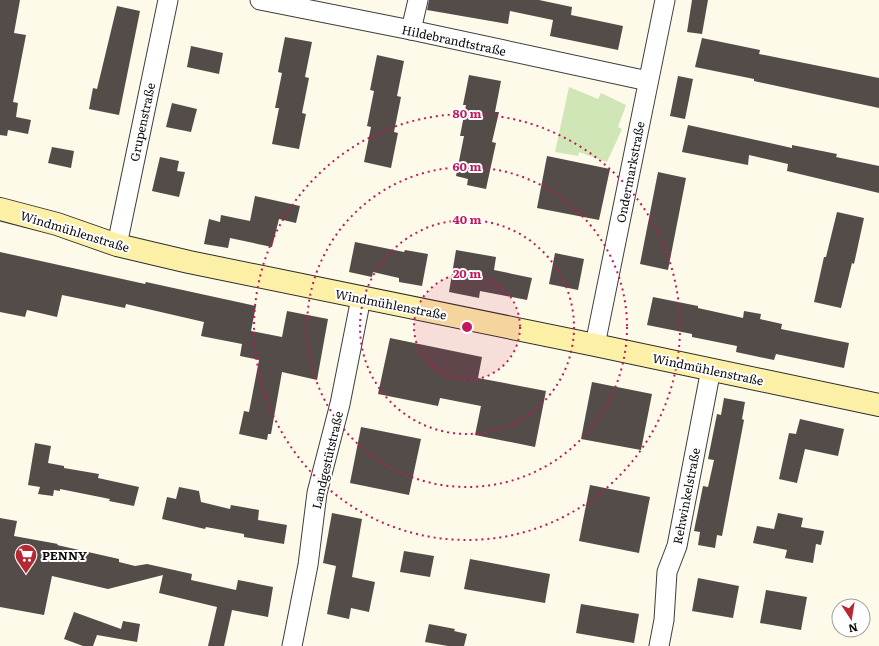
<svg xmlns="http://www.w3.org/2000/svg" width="879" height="646" font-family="Literata,serif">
<rect width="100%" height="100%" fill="#fefaea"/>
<path fill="#d0e6b6" d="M569 87 598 99 601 93 626 105 618 127 622 129 607 162 579 152 578 156 555 152Z"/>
<g fill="#534c48">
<path d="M0 0H20L14 33 26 35 13 102 18 103 16 117 31 120 28 134 8 130 7 136 0 135Z"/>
<path d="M429 0H539L572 7 571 15 623 26 618 50 550 36 553 20 510 11 508 24 427 10Z"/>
<path d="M692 0H708L702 34 687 32Z"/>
<path d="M117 6 140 11 119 115 89 109 93 88 97 89Z"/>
<path d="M285 37 312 42 305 77 309 78 302 113 306 114 299 149 272 144 279 108H275L282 73 278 72Z"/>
<path d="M702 38 760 50 759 54 879 78V108L754 81V79L695 67Z"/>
<path d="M191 46 223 53 219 74 187 67Z"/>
<path d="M377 55 404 61 397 96 401 97 394 132 398 133 391 168 364 162 371 127 367 126 374 91 370 90Z"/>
<path d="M469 75 501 81 495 112H499L492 142 496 143 486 189 467 185 468 179 456 176 464 136H460L466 105H463Z"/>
<path d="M678 76 693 79 685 119 670 116Z"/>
<path d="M172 103 197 109 191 132 166 127Z"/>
<path d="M688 125 792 148V145L837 154 836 157 879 166V193L787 171 788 164 749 155 748 165 682 152Z"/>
<path d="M52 147 74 151 71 168 48 163Z"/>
<path d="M547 156 610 169 599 220 537 208Z"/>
<path d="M160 157 179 161 177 171 185 172 179 197 152 191Z"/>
<path d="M658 172 686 178 668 270 640 264Z"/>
<path d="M255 196 300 206 296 223 279 219 272 247 230 238 228 248 204 244 209 219 220 222 221 215 250 221Z"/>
<path d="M837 212 864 218 854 264 852 263 841 308 814 302 824 257H826Z"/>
<path d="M355 242 404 252 405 250 428 254 422 286 399 282V278L373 272 372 277 349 272Z"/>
<path d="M456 250 496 257 494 270 532 278 527 300 480 291 479 298 449 292Z"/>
<path d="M0 252 145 284 146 282 256 306 251 331 282 337 287 311 328 319 317 380 282 372 271 434H268L267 440 239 434 244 411 249 412 259 360 240 356 242 344 201 336 204 322 126 304 125 308 62 295 57 317 27 310 25 317 0 312Z"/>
<path d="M555 253 584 259 578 290 549 284Z"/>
<path d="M653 297 698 306V308L743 318 744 311 761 314 760 319 782 324 781 329 849 343 844 368 776 354 774 360 736 352 737 346 692 337V334L647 325Z"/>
<path d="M390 338 482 357 478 378 546 391 535 447 475 435 481 406 440 398 438 406 378 394Z"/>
<path d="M592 382 652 394 641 450 581 439Z"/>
<path d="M724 398 745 402 742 419 744 420 722 536 717 535 715 548 698 545 700 532 694 531 703 486 708 487 714 460 708 459 717 414 721 415Z"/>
<path d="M800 419 844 429 838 456 805 449 797 483 779 479 789 433 796 434Z"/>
<path d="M361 427 421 439 409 495 350 483Z"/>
<path d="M35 443 51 446 48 463 64 466V468L99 474 98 478 139 487 134 506 109 501 110 499 60 489V491L54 490 53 496 38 494 40 487 28 485Z"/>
<path d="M590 485 650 497 639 553 579 541Z"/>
<path d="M179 487 199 491 201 502 230 509 231 505 259 510 258 520 287 525 284 544 244 537V534L206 527 205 529 162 519 167 497 176 499Z"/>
<path d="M332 513 362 519 352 577 375 582 369 612 351 608 349 619 327 614 336 566 323 563Z"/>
<path d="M778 513 803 518 801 527 824 531 821 545 816 544 813 563 785 558 787 550 753 543 757 526 774 529Z"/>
<path d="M0 518 17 521 14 536 58 544 57 545 119 559V562L135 566 147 564 192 574 191 580 236 590 238 580 273 587 268 617 232 610 224 646H208L217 607 159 593 163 575 108 589 52 576 44 615 0 607Z"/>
<path d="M404 551 434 556 430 577 400 572Z"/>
<path d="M470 559 550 574 545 603 464 589Z"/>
<path d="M698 578 739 586 733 618 692 611Z"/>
<path d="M766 590 807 597 801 630 760 623Z"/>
<path d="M581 604 639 614 634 643 576 633Z"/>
<path d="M74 612 121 629 123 621 140 624 137 642 97 635 93 646H83L64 639Z"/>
<path d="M429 624 455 629 454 631 467 634 464 646H448L425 642Z"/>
</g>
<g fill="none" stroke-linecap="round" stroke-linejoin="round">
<g stroke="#3e3e3e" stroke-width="21">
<g id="street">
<path d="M260 0 411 30 648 81"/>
<path d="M411 30 418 0"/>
<path d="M117 245 168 0"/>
<path d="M595 345 665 0"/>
<path d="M292 646 308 565 317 493 340 404 361 298"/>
<path d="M659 646 664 620 667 572 677 546 711 369"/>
</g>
</g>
<g stroke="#2d2d2d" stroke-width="24">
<path id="secondary" d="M0 209 57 224 117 245 189 262 595 345 879 405"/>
</g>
<use href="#street" stroke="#fff" stroke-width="19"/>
<use href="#secondary" stroke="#fcf0a7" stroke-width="22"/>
</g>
<circle cx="467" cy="327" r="53" fill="#c2185b" fill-opacity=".12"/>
<g fill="none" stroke="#c2185b" stroke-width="2" stroke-dasharray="2 4">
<circle cx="467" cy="327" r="53"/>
<circle cx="467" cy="327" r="107"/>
<circle cx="467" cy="327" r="160"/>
<circle cx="467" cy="327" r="213"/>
</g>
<defs>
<g id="supermarket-pin" transform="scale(1.15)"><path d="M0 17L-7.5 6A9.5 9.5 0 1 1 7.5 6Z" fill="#b52934" stroke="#fff"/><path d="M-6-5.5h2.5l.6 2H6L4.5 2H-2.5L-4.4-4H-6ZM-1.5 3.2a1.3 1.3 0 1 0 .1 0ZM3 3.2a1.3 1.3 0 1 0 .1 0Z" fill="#fff"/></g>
</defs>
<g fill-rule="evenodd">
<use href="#supermarket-pin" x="26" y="555"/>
</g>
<g text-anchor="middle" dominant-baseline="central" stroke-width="4" stroke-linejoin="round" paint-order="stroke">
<g font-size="12" fill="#0b0b0b" stroke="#fff">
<text transform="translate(454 40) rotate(12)">Hildebrandtstraße</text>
<text transform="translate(142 122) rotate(-78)">Grupenstraße</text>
<text transform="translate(630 172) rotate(-79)">Ondermarkstraße</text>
<text transform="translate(75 231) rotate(17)">Windmühlenstraße</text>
<text transform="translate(391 304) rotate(11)">Windmühlenstraße</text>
<text transform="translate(708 369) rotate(12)">Windmühlenstraße</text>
<text transform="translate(327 460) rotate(-77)">Landgestütstraße</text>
<text transform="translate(686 496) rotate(-79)">Rehwinkelstraße</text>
</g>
<g font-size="12" font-weight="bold" fill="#0b0b0b" stroke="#fff" text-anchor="start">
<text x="42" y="555">PENNY</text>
</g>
</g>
<circle cx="467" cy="327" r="6" fill="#c2185b" stroke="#fff" stroke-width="2"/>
<g font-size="12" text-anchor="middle" font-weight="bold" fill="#c2185b" stroke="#fff" stroke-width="4" stroke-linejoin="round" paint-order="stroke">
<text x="467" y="118">80 m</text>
<text x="467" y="171">60 m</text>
<text x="467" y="224">40 m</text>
<text x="467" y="278">20 m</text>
</g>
<g transform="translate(851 618) rotate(168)"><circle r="19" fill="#ffffff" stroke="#9d9d9d"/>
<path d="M0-3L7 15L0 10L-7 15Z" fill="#b52934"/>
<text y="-6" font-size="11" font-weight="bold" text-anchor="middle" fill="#0b0b0b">N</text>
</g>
</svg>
